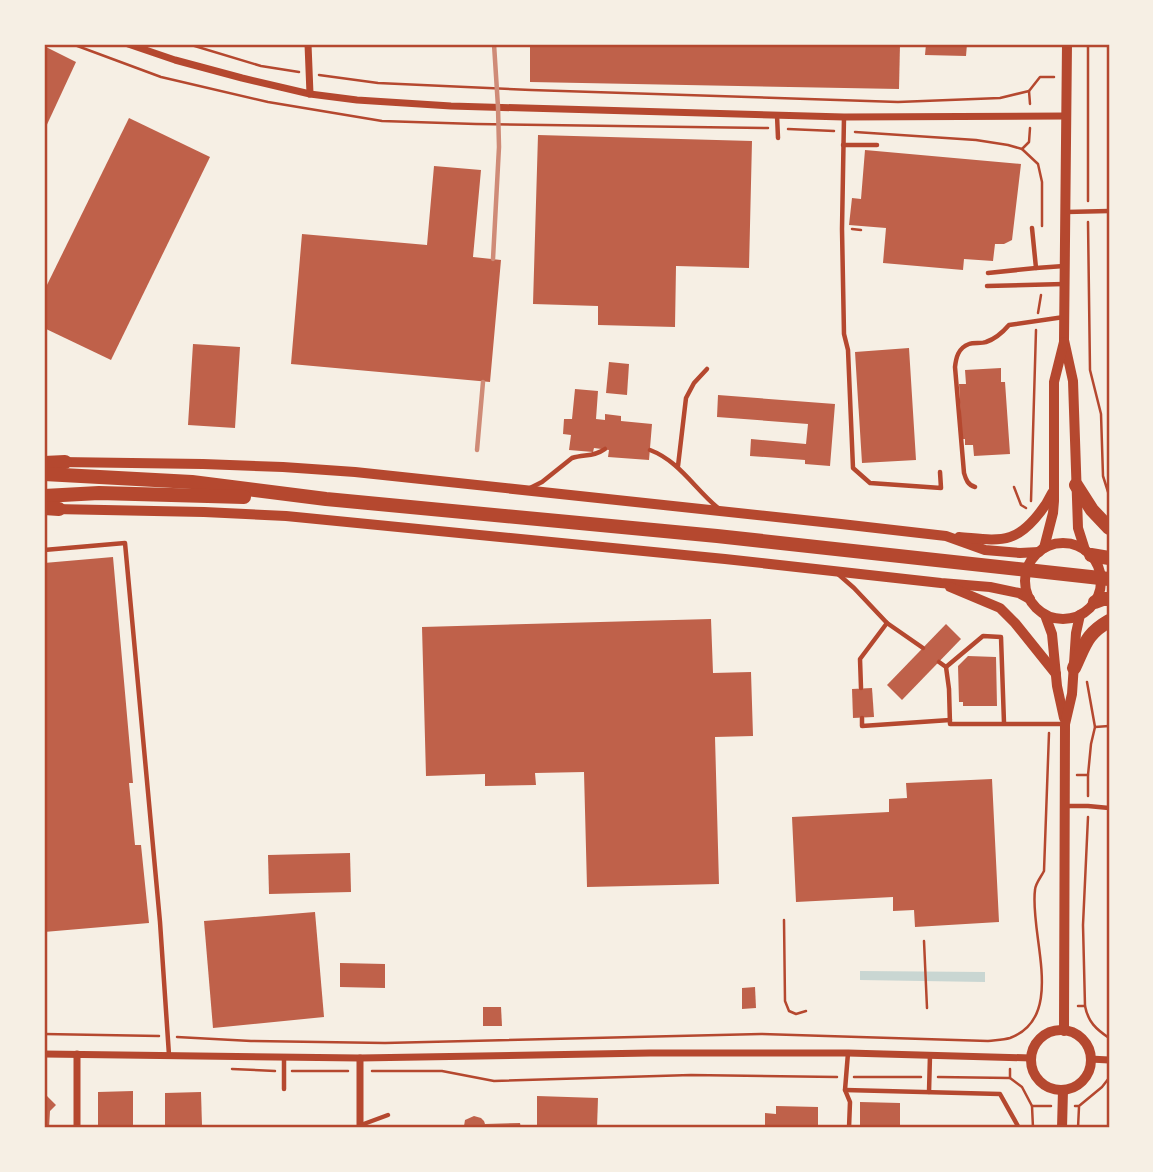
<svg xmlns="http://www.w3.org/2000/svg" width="1153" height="1172" font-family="'Work Sans',sans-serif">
<rect width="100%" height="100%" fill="#f6efe4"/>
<path fill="#c9d6d2" d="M860 971 985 972V982L860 980Z"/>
<g fill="#bf614a">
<path d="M530 44H900L899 89 530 82Z"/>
<path d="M926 44H967L966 56 925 55Z"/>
<path d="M44 46 76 62 44 131Z"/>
<path d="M129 118 210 157 111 360 44 328V291Z"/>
<path d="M538 135 752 141 749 268 676 266 675 327 598 325V306L533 304Z"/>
<path d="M865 150 1021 164 1012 240 1004 244H995L993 261 964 259 963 270 883 263 886 228 849 225 852 198 861 199Z"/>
<path d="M434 166 481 170 473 257 501 260 490 382 291 364 302 234 427 245Z"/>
<path d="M193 344 240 347 235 428 188 425Z"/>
<path d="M909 348 916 460 862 463 855 352Z"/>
<path d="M609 362 629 364 627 395 606 393Z"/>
<path d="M1001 368V382H1005L1010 454 974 456 973 445H965V439H962L959 384H966L965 370Z"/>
<path d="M575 389 598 391 596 419 605 420V414L621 416V421L652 424 649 460 608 457 609 450 594 448 593 452 569 450 571 435 563 434 564 419H572Z"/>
<path d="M718 395 835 404 830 466 805 464V460L750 456 751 439 806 444 808 424 717 417Z"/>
<path d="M113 557 133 783H129L135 845H141L149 923 44 932V563Z"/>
<path d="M711 619 713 673 751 672 753 736 715 737 719 884 587 887 584 772 535 773 536 785 485 786V774L426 776 422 627Z"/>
<path d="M946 624 961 639 902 700 887 685Z"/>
<path d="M968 656 996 657 997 706H963V702H959L958 666Z"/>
<path d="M872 688 874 717 853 718 852 689Z"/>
<path d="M992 779 999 922 915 927 914 910 893 911V897L796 902 792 817 889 812V799L907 798 906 783Z"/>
<path d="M350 853 351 892 269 894 268 855Z"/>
<path d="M315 912 324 1017 213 1028 204 921Z"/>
<path d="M340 963 385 964V988L340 987Z"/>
<path d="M755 987 756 1008 742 1009V988Z"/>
<path d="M483 1007H501L502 1026H483Z"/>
<path d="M133 1091V1127L98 1128V1092Z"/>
<path d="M201 1092 202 1126H165V1093Z"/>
<path d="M47 1096 56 1105 50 1111 49 1128H44V1100Z"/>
<path d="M537 1096 598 1098 597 1128H537Z"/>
<path d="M860 1102 900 1103V1128H860Z"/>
<path d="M776 1106 818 1107V1128H765V1113L776 1114Z"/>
<path d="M474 1116 481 1118 484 1121 485 1124 520 1123 521 1128H445V1126H464L465 1120Z"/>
</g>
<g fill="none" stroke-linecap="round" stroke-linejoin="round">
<g stroke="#b5482f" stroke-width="2.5">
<path d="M72 44 161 77 268 102 382 121 476 124 768 128"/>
<path d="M188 44 261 66 299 72"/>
<path d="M319 75 378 83 531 90 898 102 1000 98 1029 91 1030 104"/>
<path d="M1029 91 1040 77H1054"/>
<path d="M788 129 834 131"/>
<path d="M855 132 976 140 1008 145 1022 149 1038 164 1042 182V226"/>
<path d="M1022 149 1029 142 1030 128"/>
<path d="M1088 201V44"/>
<path d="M1088 222 1090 370 1101 414 1103 476 1109 495"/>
<path d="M852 229 861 230"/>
<path d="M1038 313 1041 295"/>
<path d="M1014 487 1021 505 1026 508"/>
<path d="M1031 501 1036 330"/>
<path d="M1087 682 1095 727 1091 744 1088 775"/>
<path d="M1095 727 1109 726"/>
<path d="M1077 775H1088V796"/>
<path d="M784 920 785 1001 789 1011 796 1014 806 1011"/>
<path d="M924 941 927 1008"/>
<path d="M1078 1006H1085C1088 1022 1096 1029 1109 1038"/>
<path d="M1085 1006 1083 925 1088 817"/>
<path d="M44 1034 159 1036"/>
<path d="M177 1037 251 1041 385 1043 761 1034 988 1041C995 1040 1003 1040 1010 1038 1067 1017 1029 934 1035 890 1035 884 1041 877 1044 871L1049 733"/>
<path d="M232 1069 275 1071"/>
<path d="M1010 1069V1078L1022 1087 1032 1106H1051"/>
<path d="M292 1071H348"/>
<path d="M372 1071H442L494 1081 691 1075 837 1077"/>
<path d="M854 1077H921"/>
<path d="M938 1077 1010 1078"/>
<path d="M1032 1106 1033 1128"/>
<path d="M1075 1106H1079L1102 1087 1109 1078"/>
<path d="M1078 1128 1079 1107"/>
</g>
<g stroke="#b5482f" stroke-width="4.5">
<path d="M777 115 778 138"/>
<path d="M844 117 842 229 844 334 848 350 853 468 870 483 941 488 940 472"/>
<path d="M843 145H877"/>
<path d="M1066 212 1109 211"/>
<path d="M1032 228 1036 268 1064 266"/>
<path d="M988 273 1036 268"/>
<path d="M987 286 1064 284"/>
<path d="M650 450C679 461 694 488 718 508"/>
<path d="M678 466 686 398 694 383 707 369"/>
<path d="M975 487C968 485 966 480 964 473L955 367C956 358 958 348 969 344 974 342 981 344 986 342 995 339 1003 332 1009 325L1064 317"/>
<path d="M530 488 542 482 572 458C584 454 594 457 605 449"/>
<path d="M44 550 125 543 160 922 169 1055"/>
<path d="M838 574 854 588 887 623 923 648"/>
<path d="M939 662 946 667 949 689 950 724H1065"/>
<path d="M946 667 983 636 1001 637 1004 723"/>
<path d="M861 688 860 659 887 623"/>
<path d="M862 718V726L950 720"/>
<path d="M1066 806H1088L1109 808"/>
<path d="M848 1053 845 1090 850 1102 849 1128"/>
<path d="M284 1058V1089"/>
<path d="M845 1090 1000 1094 1019 1128"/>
<path d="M929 1092 930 1055"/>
<path d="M361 1125 388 1115"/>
</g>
<g stroke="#b5482f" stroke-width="7">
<path d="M128 44 175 60 242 78 310 94 357 100 451 106 844 117 1066 116"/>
<path d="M308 44 310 94"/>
<path d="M44 1054 360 1058 650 1053H848L1031 1058"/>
<path d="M77 1054V1128"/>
<path d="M1090 1059 1109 1060"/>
<path d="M360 1128V1058"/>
</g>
<g stroke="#b5482f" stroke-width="10">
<path d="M1067 44 1064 340 1073 381 1078 528 1085 550"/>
<path d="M60 462 203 464 283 467 355 472 841 524 946 536 985 550 1020 553 1039 552"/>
<path d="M54 509 204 512 286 516 725 559 941 583 990 587 1019 593 1030 599"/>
<path d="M959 537C975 538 995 542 1010 537 1027 532 1045 508 1052 493"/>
<circle cx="1063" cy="581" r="38"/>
<path d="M1044 548 1053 513 1054 501V382L1064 342"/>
<path d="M950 587 1000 608 1015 623 1056 674"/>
<path d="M1045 615 1052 634 1057 686 1064 718"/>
<circle cx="1061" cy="1060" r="30"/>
<path d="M1064 1031 1065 724 1072 694 1076 633 1080 615"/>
<path d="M1062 1128 1063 1090"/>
</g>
<g stroke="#b5482f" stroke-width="14">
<path d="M44 463 65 462"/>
<path d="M44 474 192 482 326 499 717 536 1109 579"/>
<path d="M1076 485 1092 510 1109 528"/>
<path d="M44 496 99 493 244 497"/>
<path d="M44 508 59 509"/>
<path d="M1091 555 1109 558"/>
<path d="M1095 602 1103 599H1109"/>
<path d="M1074 668C1085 645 1086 634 1109 621"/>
</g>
<g stroke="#cf8b77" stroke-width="4.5">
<path d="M493 259 499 147 498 107 494 44"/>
<path d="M477 450 483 382"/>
</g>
</g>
<rect width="1153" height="1172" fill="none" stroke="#f6efe4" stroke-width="91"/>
<rect x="46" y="46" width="1062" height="1080" fill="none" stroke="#b5482f" stroke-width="2.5"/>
</svg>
